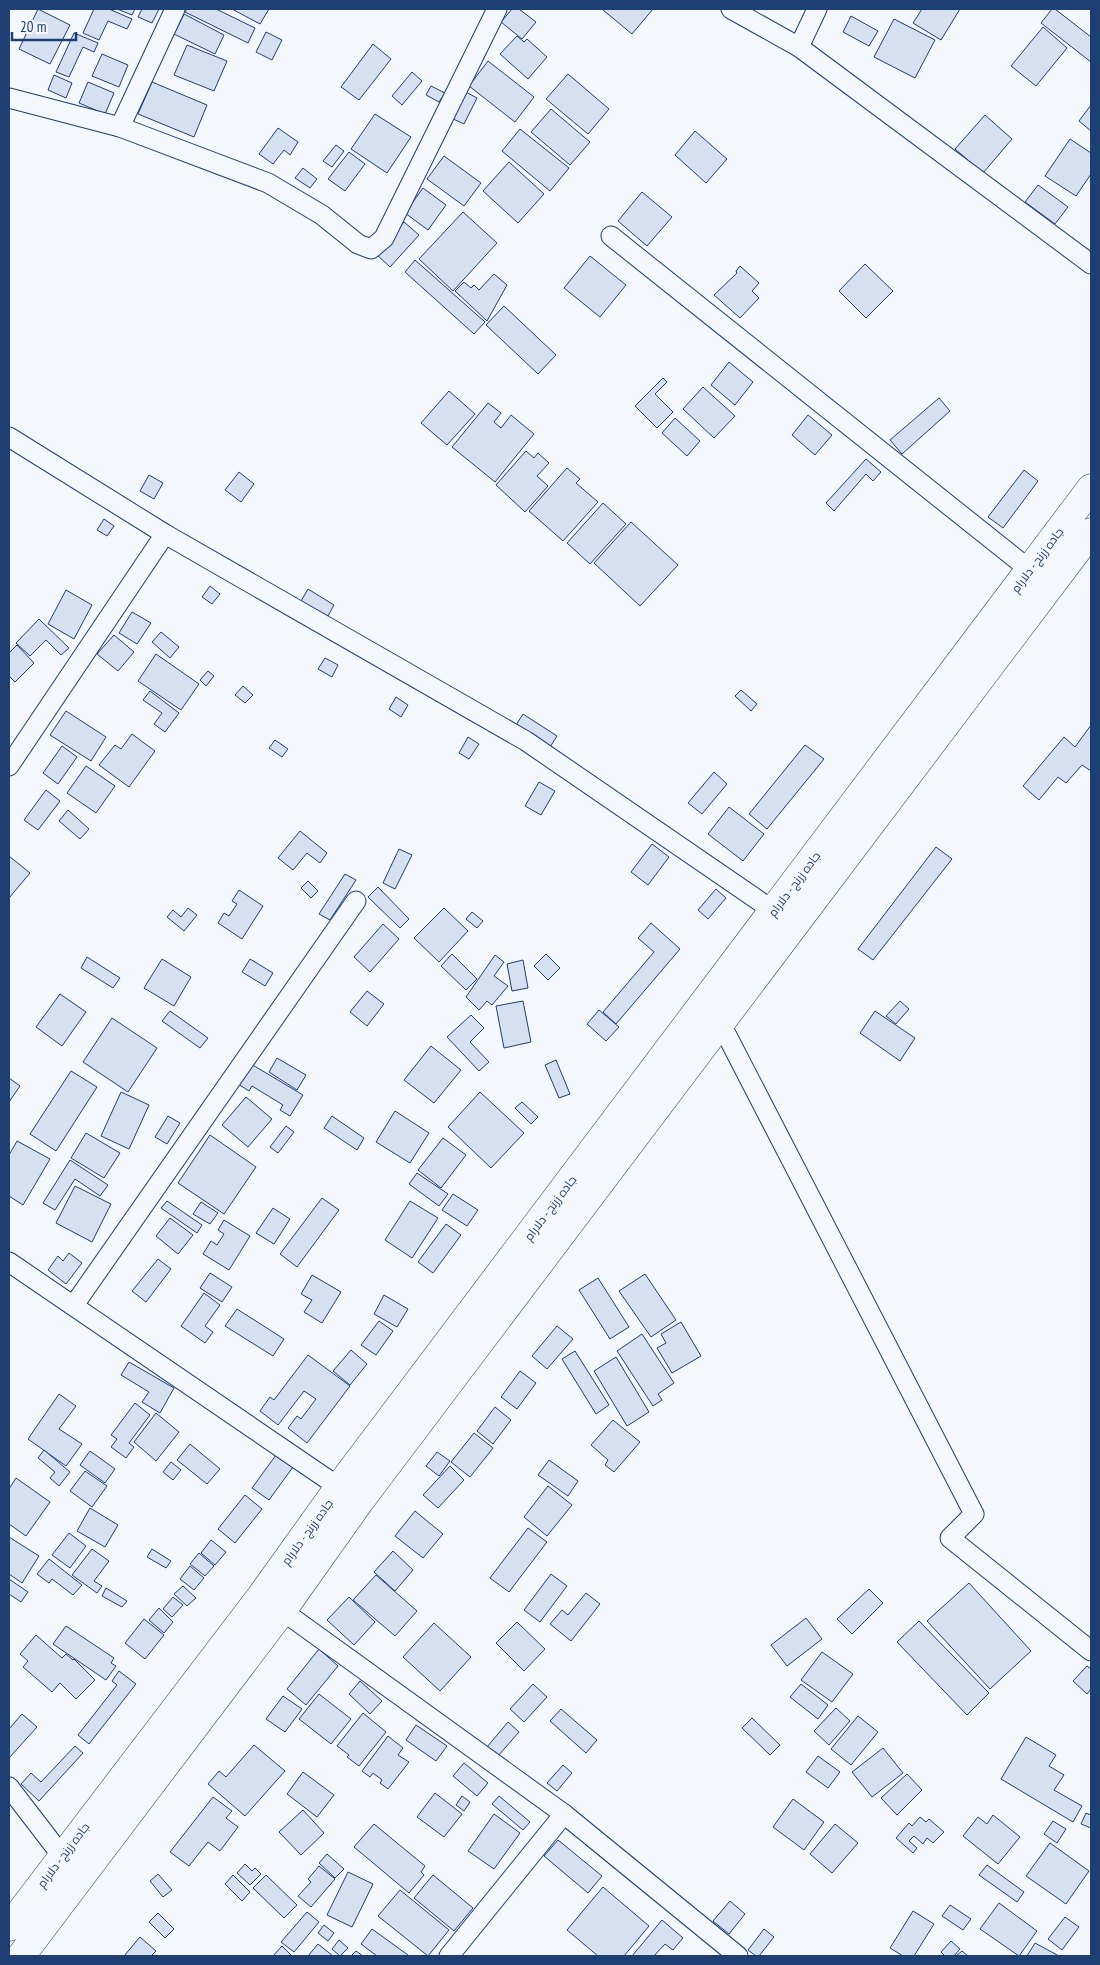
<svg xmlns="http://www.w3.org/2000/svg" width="1100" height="1965" font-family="'PT Sans Narrow',Cairo,sans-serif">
<rect width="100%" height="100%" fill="#f4f7fb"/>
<g fill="#d5e0f0" stroke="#1d3f73">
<path d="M38 9 70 25 50 64 19 49Z"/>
<path d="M94 9H109L132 19 127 29 108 21 99 40 83 33Z"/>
<path d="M117 9H135L132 15Z"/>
<path d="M142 9H159L152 23 138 17Z"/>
<path d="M187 9H216L255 28 248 43 185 12Z"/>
<path d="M232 9H269L260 24Z"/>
<path d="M512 9H519L536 22 522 39 501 22Z"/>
<path d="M604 9H653L632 34 603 10Z"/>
<path d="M922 9H960L941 40 913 23Z"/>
<path d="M1052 9H1055L1091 37V62L1041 23Z"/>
<path d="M184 14 224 35 215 54 174 34Z"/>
<path d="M851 16 878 31 869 46 843 32Z"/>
<path d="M894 19 935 40 915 78 874 57Z"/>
<path d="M1043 27 1067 48 1036 86 1011 66Z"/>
<path d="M266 32 282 40 272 60 256 52Z"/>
<path d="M74 33 98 43 94 52 83 47 69 77 56 72Z"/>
<path d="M517 36 524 42 527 39 547 57 528 79 500 54Z"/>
<path d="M373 44 391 59 359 100 341 87Z"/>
<path d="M187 45 227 61 214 91 174 75Z"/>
<path d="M102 54 128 65 119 87 92 76Z"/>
<path d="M488 61 534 97 515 122 469 86Z"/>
<path d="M412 72 422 81 402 105 392 96Z"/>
<path d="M568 74 609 109 588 134 546 99Z"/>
<path d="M54 75 72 83 66 98 48 90Z"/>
<path d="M88 82 114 93 105 114 79 103Z"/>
<path d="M152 82 207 105 194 137 138 114Z"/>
<path d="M431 86 445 93 439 102 426 95Z"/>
<path d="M464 91 477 98 464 124 451 118Z"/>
<path d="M1091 105V131L1079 121Z"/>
<path d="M551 109 590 142 570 165 531 132Z"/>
<path d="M375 114 411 137 387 173 351 149Z"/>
<path d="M985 115 1012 139 983 173 955 149Z"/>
<path d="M278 128 298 142 290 155 284 150 273 164 259 154Z"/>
<path d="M520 129 569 168 550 191 502 151Z"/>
<path d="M695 131 727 159 706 183 675 155Z"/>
<path d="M1070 139 1091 153V174L1076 196 1045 176Z"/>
<path d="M336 145 344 151 332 167 323 161Z"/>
<path d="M349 152 365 164 345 191 328 179Z"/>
<path d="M444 156 481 183 464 206 427 179Z"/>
<path d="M509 162 544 194 518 223 483 191Z"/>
<path d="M303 168 317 179 310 188 295 178Z"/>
<path d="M1038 185 1068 207 1055 224 1025 202Z"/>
<path d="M423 188 446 205 428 230 405 213Z"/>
<path d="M642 192 672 217 647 246 618 221Z"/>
<path d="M463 212 497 243 453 291 419 259Z"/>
<path d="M404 222 419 235 390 267 376 254Z"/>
<path d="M590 256 626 285 600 317 564 288Z"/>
<path d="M415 260 485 322 474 334 405 272Z"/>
<path d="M865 264 893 291 866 318 839 291Z"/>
<path d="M740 266 759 283 752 291 759 298 740 318 714 295 737 273 736 271Z"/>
<path d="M494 274 507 285 487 321 455 291 464 282 471 288 474 285 479 290Z"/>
<path d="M504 306 556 355 538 374 486 325Z"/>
<path d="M729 362 753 382 735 405 711 385Z"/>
<path d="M663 378 667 382 655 394 673 412 657 428 635 406Z"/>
<path d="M703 387 735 416 714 438 683 409Z"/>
<path d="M449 391 475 414 447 445 421 423Z"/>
<path d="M939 398 950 411 902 454 890 440Z"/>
<path d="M488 403 501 413 494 422 501 428 511 415 534 434 495 482 452 447Z"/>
<path d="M808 415 832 435 815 455 792 435Z"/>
<path d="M675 418 700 441 687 456 662 433Z"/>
<path d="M526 451 534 458 538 453 549 463 537 476 548 486 525 512 496 485Z"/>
<path d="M866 459 881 472 873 481 866 474 834 511 826 503Z"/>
<path d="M567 468 580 479 576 483 598 502 563 541 529 511Z"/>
<path d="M1024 470 1038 481 1003 528 988 517Z"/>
<path d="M239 472 254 484 241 502 225 490Z"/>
<path d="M149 475 163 483 154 499 140 491Z"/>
<path d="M603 503 626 524 590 564 567 543Z"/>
<path d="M104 519 114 526 107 536 97 530Z"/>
<path d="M631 522 678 565 640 606 594 563Z"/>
<path d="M210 586 220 594 212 604 202 597Z"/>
<path d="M308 589 334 605 328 616 301 601Z"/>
<path d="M66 590 92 605 74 639 48 624Z"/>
<path d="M132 612 151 623 137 644 119 633Z"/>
<path d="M39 619 69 648 61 655 46 640 30 656 16 643Z"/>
<path d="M161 632 179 647 170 658 152 642Z"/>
<path d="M114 635 134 652 118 671 97 654Z"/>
<path d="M17 645 34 663 15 682 9 676V653Z"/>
<path d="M156 654 199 684 181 710 138 681Z"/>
<path d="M325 658 338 665 332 677 318 669Z"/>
<path d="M208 671 214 676 206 686 200 680Z"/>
<path d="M243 686 253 695 245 703 235 695Z"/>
<path d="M741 690 757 704 751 711 735 696Z"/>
<path d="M150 691 179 713 165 732 154 724 162 713 143 700Z"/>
<path d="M396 697 408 705 401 717 389 709Z"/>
<path d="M66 711 106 737 91 761 50 735Z"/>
<path d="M523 714 557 736 550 747 516 725Z"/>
<path d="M1091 725V771L1082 765 1066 783 1058 777 1039 800 1023 786 1064 737 1075 747Z"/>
<path d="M132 734 155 751 129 787 99 765 115 745 121 749Z"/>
<path d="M468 737 479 744 469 759 459 753Z"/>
<path d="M275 740 288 749 282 757 269 748Z"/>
<path d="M805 745 824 759 767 829 749 814Z"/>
<path d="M62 746 77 757 58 784 43 773Z"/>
<path d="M86 766 115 786 96 813 67 793Z"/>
<path d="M714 772 727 784 702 814 688 803Z"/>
<path d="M539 782 555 791 541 815 525 806Z"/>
<path d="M46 790 60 801 38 830 24 820Z"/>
<path d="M729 807 764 834 743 861 708 834Z"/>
<path d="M68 810 89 829 80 839 59 821Z"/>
<path d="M300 831 327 853 320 863 307 853 293 870 278 858Z"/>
<path d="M652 844 669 857 648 885 631 872Z"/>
<path d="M936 847 952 859 873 960 858 949Z"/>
<path d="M399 849 412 855 395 889 383 883Z"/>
<path d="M9 856 30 873 9 898Z"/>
<path d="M345 874 356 880 330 920 319 914Z"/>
<path d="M308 881 318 891 311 898 301 888Z"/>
<path d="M378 887 409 919 400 928 368 897Z"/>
<path d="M716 889 726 898 708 919 698 910Z"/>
<path d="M239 890 263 906 242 939 218 923 224 913 229 916 237 904 232 901Z"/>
<path d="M188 908 197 915 184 931 167 917 173 910 181 917Z"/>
<path d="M444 908 468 931 439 962 414 938Z"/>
<path d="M472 912 483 921 477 928 466 919Z"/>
<path d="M651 923 680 949 616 1024 603 1012 654 952 638 938Z"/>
<path d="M383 924 399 939 370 972 354 957Z"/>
<path d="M452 954 477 979 466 990 441 966Z"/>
<path d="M546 954 560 968 548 980 534 966Z"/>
<path d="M495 955 504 962 494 976 508 986 492 1005 487 1001 479 1010 466 997Z"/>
<path d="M87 957 120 978 113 988 81 968Z"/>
<path d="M162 959 191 977 174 1006 144 988Z"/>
<path d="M250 959 273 973 265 986 242 972Z"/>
<path d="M523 960 528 988 512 991 507 964Z"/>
<path d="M367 991 384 1004 367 1026 350 1012Z"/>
<path d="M60 994 86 1012 62 1046 36 1027Z"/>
<path d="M523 1001 531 1042 504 1048 496 1006Z"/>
<path d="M900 1001 909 1009 896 1024 886 1016Z"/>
<path d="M599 1010 619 1027 606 1041 587 1024Z"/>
<path d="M170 1011 208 1038 200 1048 162 1021Z"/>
<path d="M875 1011 915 1038 900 1061 860 1033Z"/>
<path d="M471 1015 484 1028 470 1042 489 1062 479 1071 447 1037Z"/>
<path d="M112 1018 157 1048 128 1092 83 1062Z"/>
<path d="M431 1046 461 1070 434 1103 404 1080Z"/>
<path d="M277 1058 306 1075 297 1090 269 1072Z"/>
<path d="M556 1060 570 1094 559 1098 545 1065Z"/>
<path d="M251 1064 303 1095 290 1116 280 1110 283 1105 252 1086 249 1091 238 1084Z"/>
<path d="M71 1071 97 1087 56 1151 30 1134Z"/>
<path d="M9 1078 20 1086 9 1102Z"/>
<path d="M121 1092 149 1105 129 1149 101 1136Z"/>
<path d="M480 1092 524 1133 491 1168 448 1127Z"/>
<path d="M246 1097 272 1119 248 1147 222 1125Z"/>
<path d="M522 1102 538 1117 531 1124 515 1108Z"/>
<path d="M395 1111 429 1133 410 1163 376 1142Z"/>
<path d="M168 1116 180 1123 167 1144 155 1137Z"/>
<path d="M332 1116 364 1138 357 1150 324 1128Z"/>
<path d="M286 1126 294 1132 278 1153 270 1147Z"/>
<path d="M86 1133 120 1153 104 1178 71 1158Z"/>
<path d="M210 1135 256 1167 224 1214 178 1183Z"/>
<path d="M443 1138 466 1155 441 1188 418 1170Z"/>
<path d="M17 1141 50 1159 23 1205 9 1196V1155Z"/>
<path d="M70 1160 108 1185 100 1196 75 1179 55 1210 43 1203Z"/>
<path d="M417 1173 448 1194 439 1206 409 1184Z"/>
<path d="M75 1186 111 1204 92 1242 56 1223Z"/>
<path d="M453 1194 478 1210 467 1226 442 1210Z"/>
<path d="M322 1198 339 1210 297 1267 280 1254Z"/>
<path d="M167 1201 202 1225 197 1233 161 1208Z"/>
<path d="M410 1201 438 1218 412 1258 385 1240Z"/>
<path d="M201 1202 218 1213 210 1224 193 1214Z"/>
<path d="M273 1208 290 1219 274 1244 256 1233Z"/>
<path d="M170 1218 193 1235 178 1254 156 1236Z"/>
<path d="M224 1220 250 1236 229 1270 203 1254 211 1241 217 1245 224 1234 218 1230Z"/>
<path d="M446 1224 461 1235 433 1273 418 1262Z"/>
<path d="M69 1253 82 1263 66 1284 48 1270 58 1256 63 1261Z"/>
<path d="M158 1259 171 1269 146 1302 132 1291Z"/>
<path d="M210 1273 232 1287 222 1302 200 1288Z"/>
<path d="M645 1274 676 1320 651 1337 619 1291Z"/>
<path d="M312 1275 341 1292 322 1323 304 1312 312 1300 301 1294Z"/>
<path d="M598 1278 629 1327 610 1339 579 1290Z"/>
<path d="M204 1293 220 1305 205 1326 213 1332 205 1343 181 1326Z"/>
<path d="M384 1295 408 1309 397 1327 374 1314Z"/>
<path d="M237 1309 284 1339 273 1356 225 1326Z"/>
<path d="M379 1321 393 1331 376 1355 361 1345Z"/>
<path d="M681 1322 701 1356 672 1373 657 1348 666 1343 661 1334Z"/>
<path d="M557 1326 573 1339 547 1369 532 1356Z"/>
<path d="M642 1334 674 1383 658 1394 662 1400 653 1406 617 1351Z"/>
<path d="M351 1350 367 1364 350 1385 333 1371Z"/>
<path d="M575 1351 609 1405 596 1414 562 1359Z"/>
<path d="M308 1355 350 1386 307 1443 288 1428 297 1416 301 1419 316 1399 304 1391 278 1425 260 1411 270 1397 274 1400Z"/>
<path d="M616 1357 649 1412 627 1426 594 1371Z"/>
<path d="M129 1362 174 1388 160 1413 142 1402 149 1392 121 1375Z"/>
<path d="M520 1371 536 1383 517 1409 501 1397Z"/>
<path d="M59 1394 76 1406 59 1429 82 1444 66 1466 28 1439Z"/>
<path d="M135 1403 150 1415 129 1443 134 1447 126 1458 111 1447 117 1439 111 1435Z"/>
<path d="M495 1407 511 1420 493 1444 477 1431Z"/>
<path d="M156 1413 179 1432 156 1461 134 1442Z"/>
<path d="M613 1420 640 1442 614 1472 605 1465 608 1460 591 1445Z"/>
<path d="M474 1433 493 1448 470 1477 451 1462Z"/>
<path d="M190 1444 220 1469 207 1484 177 1460Z"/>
<path d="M44 1450 70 1472 59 1486 50 1478 55 1472 38 1458Z"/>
<path d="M90 1451 115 1469 105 1483 80 1465Z"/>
<path d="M437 1452 450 1461 439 1476 426 1466Z"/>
<path d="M276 1455 293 1467 269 1500 252 1488Z"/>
<path d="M549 1460 578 1481 568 1496 538 1475Z"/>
<path d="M171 1462 181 1470 173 1480 163 1472Z"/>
<path d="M450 1466 464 1480 438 1508 423 1495Z"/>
<path d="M85 1471 107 1486 92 1507 70 1491Z"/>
<path d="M16 1478 50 1502 26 1536 9 1524V1489Z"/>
<path d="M548 1486 572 1505 547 1536 524 1517Z"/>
<path d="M245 1495 262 1509 235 1543 218 1529Z"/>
<path d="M90 1508 118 1525 105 1547 77 1531Z"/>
<path d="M415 1511 443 1534 423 1558 395 1536Z"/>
<path d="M528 1528 547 1542 509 1592 490 1578Z"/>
<path d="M69 1533 86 1546 70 1568 52 1555Z"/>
<path d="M9 1537 39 1556 22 1583 9 1574Z"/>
<path d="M211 1540 226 1552 215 1565 201 1553Z"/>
<path d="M92 1549 109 1561 94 1581 102 1586 97 1593 72 1575Z"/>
<path d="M152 1549 171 1561 166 1568 147 1557Z"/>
<path d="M393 1551 413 1570 395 1591 374 1572Z"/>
<path d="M199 1553 214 1566 205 1576 190 1564Z"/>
<path d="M49 1559 82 1585 73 1595 52 1579 49 1583 37 1574Z"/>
<path d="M190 1566 204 1578 194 1590 180 1579Z"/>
<path d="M551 1574 567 1586 540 1622 524 1610Z"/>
<path d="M376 1575 417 1611 395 1636 353 1600Z"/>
<path d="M9 1579 28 1592 21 1602 9 1594Z"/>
<path d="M969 1583 1031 1651 990 1689 927 1621Z"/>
<path d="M183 1586 196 1598 187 1606 174 1594Z"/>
<path d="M106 1588 127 1601 122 1607 102 1596Z"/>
<path d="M869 1589 883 1603 852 1634 837 1619Z"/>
<path d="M586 1593 600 1604 571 1641 550 1624 562 1610 568 1615Z"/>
<path d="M173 1597 183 1605 172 1617 163 1609Z"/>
<path d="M349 1597 375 1622 354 1645 327 1620Z"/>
<path d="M159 1608 173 1622 164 1633 149 1620Z"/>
<path d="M806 1618 822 1639 787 1666 771 1645Z"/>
<path d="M144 1619 164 1635 145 1659 125 1643Z"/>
<path d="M919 1621 989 1693 967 1715 897 1642Z"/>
<path d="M517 1622 545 1649 524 1671 496 1643Z"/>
<path d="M434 1623 471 1657 440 1691 403 1657Z"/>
<path d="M66 1626 114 1658 111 1663 116 1666 106 1680 53 1644Z"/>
<path d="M36 1635 62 1658 66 1654 73 1660 74 1659 95 1680 76 1699 60 1683 52 1692 23 1667 28 1661 20 1654Z"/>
<path d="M319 1649 338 1666 306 1705 287 1689Z"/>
<path d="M822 1652 853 1674 832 1702 801 1680Z"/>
<path d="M1087 1666 1091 1669V1689L1087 1694 1073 1681Z"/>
<path d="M119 1671 136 1684 89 1744 78 1735 117 1685 112 1681Z"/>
<path d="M360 1681 382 1701 370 1714 349 1694Z"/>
<path d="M533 1684 547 1697 524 1722 510 1709Z"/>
<path d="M801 1684 828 1705 818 1719 790 1697Z"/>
<path d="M319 1694 351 1719 331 1744 299 1719Z"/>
<path d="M283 1696 302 1709 285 1732 266 1719Z"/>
<path d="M836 1708 850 1721 829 1745 814 1731Z"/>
<path d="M561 1709 597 1740 586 1753 550 1721Z"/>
<path d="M363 1713 386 1732 359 1766 347 1757 349 1755 337 1746Z"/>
<path d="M22 1714 37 1727 9 1758V1729Z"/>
<path d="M858 1716 878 1732 851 1765 831 1749Z"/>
<path d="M752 1718 780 1745 770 1755 742 1728Z"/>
<path d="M508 1722 519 1732 498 1756 487 1747Z"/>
<path d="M416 1725 447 1746 436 1761 406 1740Z"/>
<path d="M388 1736 403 1748 398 1755 409 1762 388 1789 380 1783 382 1780 373 1773 370 1777 362 1771Z"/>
<path d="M1026 1737 1056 1755 1049 1766 1064 1775 1054 1790 1082 1806 1073 1822 1001 1779Z"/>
<path d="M254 1745 285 1771 245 1816 208 1784 219 1771 226 1777Z"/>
<path d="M75 1746 83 1753 39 1801 21 1784 31 1773 41 1782Z"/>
<path d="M883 1748 903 1773 872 1797 852 1772Z"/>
<path d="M818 1756 840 1772 828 1788 806 1772Z"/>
<path d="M464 1763 488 1783 477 1796 453 1776Z"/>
<path d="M563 1765 572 1773 557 1791 547 1783Z"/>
<path d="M303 1772 334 1795 317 1817 287 1794Z"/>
<path d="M907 1774 922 1790 897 1815 881 1798Z"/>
<path d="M435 1793 462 1814 444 1837 417 1817Z"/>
<path d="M462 1796 470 1802 464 1811 456 1805Z"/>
<path d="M499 1796 530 1822 523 1830 492 1804Z"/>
<path d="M213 1797 232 1811 226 1818 238 1827 220 1851 208 1842 189 1866 170 1852Z"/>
<path d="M793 1799 824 1822 804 1850 773 1827Z"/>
<path d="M303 1810 324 1833 301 1855 279 1832Z"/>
<path d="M1086 1813 1091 1815V1828L1081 1824Z"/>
<path d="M494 1814 520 1833 494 1869 468 1851Z"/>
<path d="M993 1815 1020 1837 998 1864 963 1836 978 1817 987 1824Z"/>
<path d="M920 1817 926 1822 929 1819 944 1832 933 1843 927 1838 923 1844 914 1836 909 1841 917 1848 913 1853 896 1838 909 1823 912 1826Z"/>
<path d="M1053 1821 1066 1829 1057 1843 1044 1834Z"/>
<path d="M374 1824 425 1866 421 1872 424 1875 409 1893 354 1847Z"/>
<path d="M835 1824 858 1843 832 1873 810 1854Z"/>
<path d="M558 1840 602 1876 588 1893 544 1856Z"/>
<path d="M1050 1843 1089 1871 1066 1904 1026 1876Z"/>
<path d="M327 1854 344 1869 335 1878 319 1863Z"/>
<path d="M245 1864 252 1871 255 1868 261 1874 250 1885 237 1873Z"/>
<path d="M987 1865 1024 1892 1017 1902 979 1875Z"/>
<path d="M319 1866 335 1879 311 1907 298 1896 311 1882 308 1879Z"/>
<path d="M348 1872 373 1884 352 1927 327 1915Z"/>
<path d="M158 1874 172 1890 163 1897 150 1881Z"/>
<path d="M233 1875 250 1892 242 1901 225 1884Z"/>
<path d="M266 1875 297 1905 284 1918 253 1888Z"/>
<path d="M433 1875 473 1908 454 1931 414 1898Z"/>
<path d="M603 1887 649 1926 624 1956H598L567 1930Z"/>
<path d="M400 1890 449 1930 428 1956 378 1916Z"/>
<path d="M730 1901 745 1914 729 1934 713 1921Z"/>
<path d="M999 1903 1037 1931 1019 1956 980 1929Z"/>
<path d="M950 1905 971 1919 963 1930 942 1916Z"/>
<path d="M913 1911 934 1924 914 1956H903L890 1948Z"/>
<path d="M307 1912 319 1922 294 1952 281 1942Z"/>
<path d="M158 1913 174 1929 165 1938 149 1922Z"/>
<path d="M1065 1917 1079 1927 1062 1950 1048 1939Z"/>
<path d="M662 1920 683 1938 673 1950 665 1944 654 1956H632Z"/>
<path d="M324 1925 334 1933 328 1941 318 1933Z"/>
<path d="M372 1929 408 1955 407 1956H377L361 1944Z"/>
<path d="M764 1929 774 1937 759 1956H756L748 1950Z"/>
<path d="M140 1937 156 1951 151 1956H124Z"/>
<path d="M339 1940 348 1948 340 1956 332 1949Z"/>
<path d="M951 1941 960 1949 954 1956H945L941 1952Z"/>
<path d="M1035 1943 1059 1956H1027Z"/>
<path d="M318 1944 333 1956H308Z"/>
<path d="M282 1946 292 1956H273Z"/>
<path d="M356 1951 363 1956H351Z"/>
<path d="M962 1951 968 1956H956Z"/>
</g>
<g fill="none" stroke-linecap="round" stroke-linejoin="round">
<g stroke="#1d3f73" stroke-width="21">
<g id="street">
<path d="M731 9 799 47 1091 264"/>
<path d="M799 47 817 9"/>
<path d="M9 98 120 127 268 183 322 215 358 244 371 249 384 238 497 9"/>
<path d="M120 127 175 9"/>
<path d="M611 236 1030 570"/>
<path d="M9 437 165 534 526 741 781 916"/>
<path d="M9 766 165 534"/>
<path d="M721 1024 974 1514 950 1538 1091 1651"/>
<path d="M9 1262 349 1494"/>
<path d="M74 1305 356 901"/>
<path d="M273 1604 564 1814 738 1956"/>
<path d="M9 1787 62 1856 71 1864"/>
<path d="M449 1956 564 1814"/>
</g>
</g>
<g stroke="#1d3f73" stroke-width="29">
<g id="highway">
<path d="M9 1927 261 1596 339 1487 1091 488"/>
<path d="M21 1956 282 1611 360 1501 1091 532"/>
</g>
</g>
<use href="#street" stroke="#f4f7fb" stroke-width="19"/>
<use href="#highway" stroke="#f4f7fb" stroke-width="28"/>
</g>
<g text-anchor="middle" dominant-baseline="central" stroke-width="4" stroke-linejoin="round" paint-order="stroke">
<g font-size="12" fill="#1d3f73" stroke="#f4f7fb">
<text transform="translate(1037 560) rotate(-53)">جاده زرنج - دلارام</text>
<text transform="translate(794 884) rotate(-53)">جاده زرنج - دلارام</text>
<text transform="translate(550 1208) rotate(-53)">جاده زرنج - دلارام</text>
<text transform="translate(307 1532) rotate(-54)">جاده زرنج - دلارام</text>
<text transform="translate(63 1855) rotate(-53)">جاده زرنج - دلارام</text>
</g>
</g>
<rect width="1100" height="1965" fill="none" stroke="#1d3f73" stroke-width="20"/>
<path d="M12 32v8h64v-8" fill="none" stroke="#1d3f73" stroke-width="2.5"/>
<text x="20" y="32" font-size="15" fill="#1d3f73" stroke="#f4f7fb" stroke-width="4" paint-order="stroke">20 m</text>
</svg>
